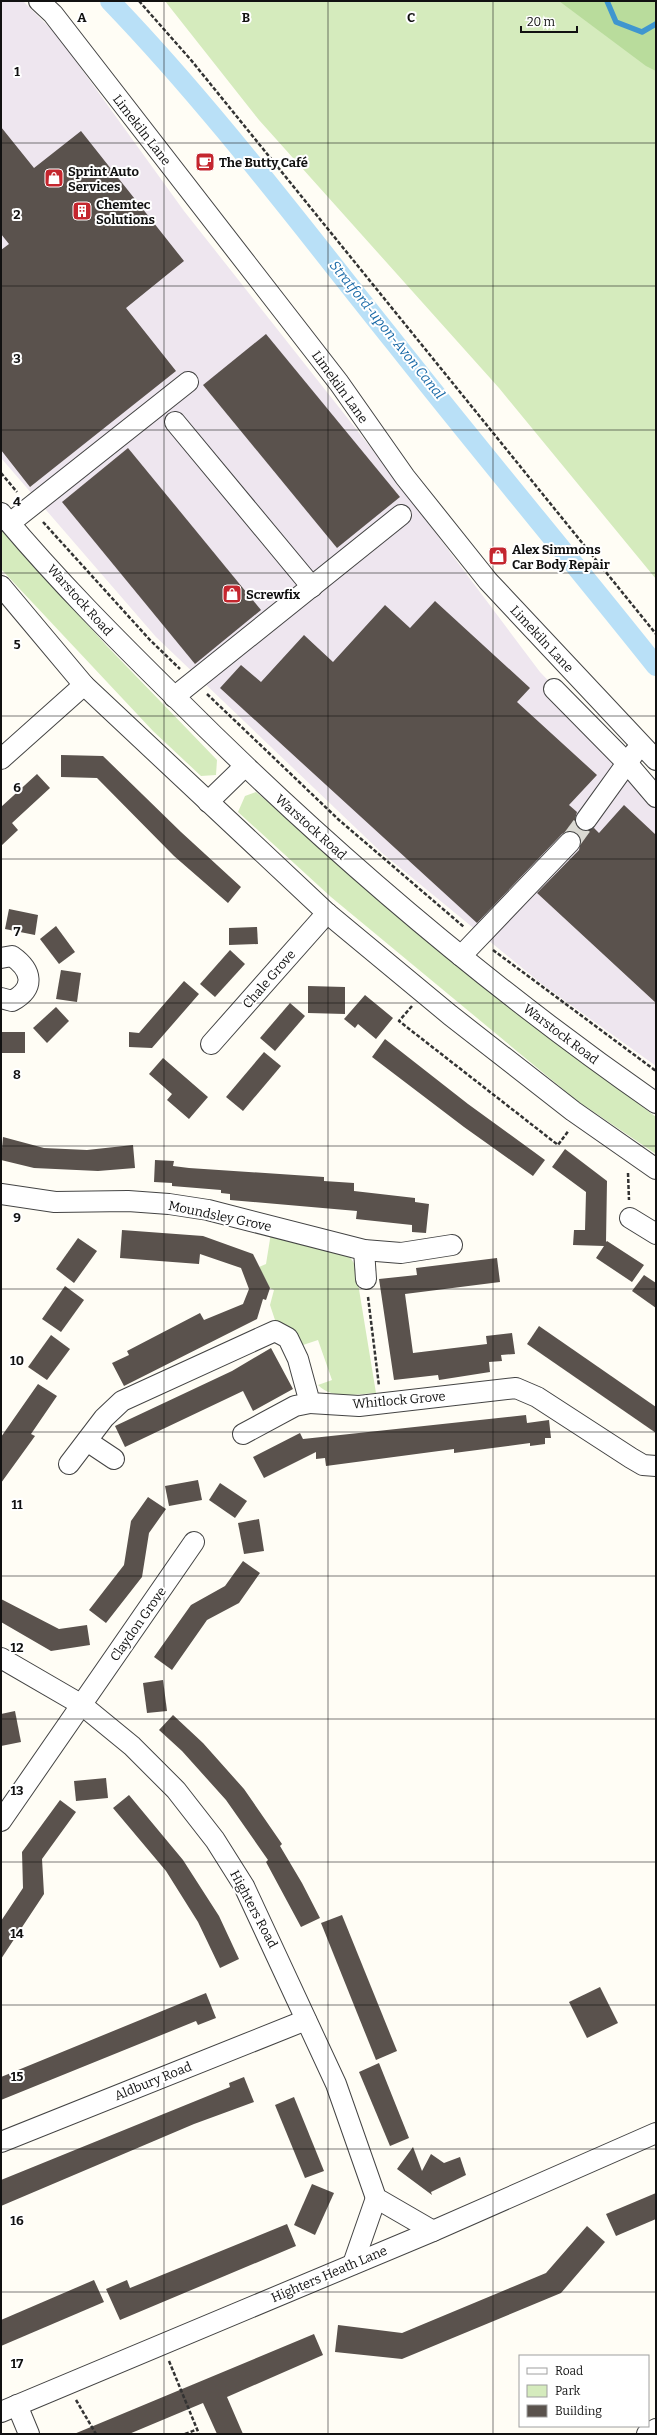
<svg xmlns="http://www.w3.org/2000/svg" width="657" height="2435" font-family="Bitter,serif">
<rect width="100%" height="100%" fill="#fffdf5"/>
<path fill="#eee6ef" d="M1 1H23L57 35 184 211 383 463 540 672 656 793V1066L543 985 382 853 156 637 1 458Z"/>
<g fill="#d5ebbd">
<path d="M165 1H656V579L499 388 259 120Z"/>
<path d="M1 529 106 645 217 760 216 775 201 776 153 731 1 569Z"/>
<path d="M256 792 539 1028 656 1117V1154L576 1100 331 897 238 812 245 796Z"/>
<path d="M271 1233 350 1257 355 1265 376 1393C356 1394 333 1400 318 1385L332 1380 318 1340 303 1345 296 1333 276 1323 270 1305 274 1290 270 1288 259 1267 266 1264Z"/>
</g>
<path fill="#b9dc9c" d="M559 1 656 2V71L646 66Z"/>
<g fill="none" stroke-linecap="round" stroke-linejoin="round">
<path stroke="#3f96cf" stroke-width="5.5" d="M607 1 616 22 642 32 656 24"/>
<path stroke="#b9e0f7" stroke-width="20" d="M110 1C213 108 302 227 395 343 481 452 570 558 656 666"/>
</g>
<g fill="#5a524d">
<path d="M1 127 34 168 81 131 184 261 126 308 176 371 30 487 1 450V250L9 244 1 234Z"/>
<path d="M266 334 400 497 337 548 203 385Z"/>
<path d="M128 448 261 610 195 664 62 502Z"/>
<path d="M435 601 530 688 517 702 597 775 569 805 577 812 575 819 579 829 585 831 594 828 599 833 624 805 656 835V1003L537 893 579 850 581 839 578 833 567 831 562 834 477 923 220 688 241 665 261 682 304 635 333 662 385 605 410 628Z"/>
<path d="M61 755 103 756 181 832 241 887 228 903 174 856 97 778 61 777Z"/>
<path d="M37 774 50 788 12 823 18 830 1 846V807Z"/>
<path d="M9 909 38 915 35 935 5 929Z"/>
<path d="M56 926 75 952 59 964 40 939Z"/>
<path d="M257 927 258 944 229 945V928Z"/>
<path d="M230 950 245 964 215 997 200 984Z"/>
<path d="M61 970 81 973 77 1002 56 999Z"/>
<path d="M184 981 199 994 152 1048 129 1047V1032L139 1033Z"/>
<path d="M308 986 345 987V1014L308 1013Z"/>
<path d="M365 995 393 1018 376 1039 358 1024 355 1028 344 1019Z"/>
<path d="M290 1003 305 1016 275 1051 260 1038Z"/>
<path d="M56 1007 69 1021 47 1043 33 1028Z"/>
<rect x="1" y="1032" width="24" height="21"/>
<path d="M385 1039 468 1104 545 1160 533 1176 464 1127 372 1057Z"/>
<path d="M264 1052 281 1066 243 1111 226 1097Z"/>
<path d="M163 1058 208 1097 189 1119 167 1100 172 1094 149 1074Z"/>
<path d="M3 1137 44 1148 87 1150 133 1145 135 1168 98 1171 34 1168 1 1160Z"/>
<path d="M565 1149 607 1181 606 1242 607 1241 644 1265 632 1282 596 1258 604 1246 573 1245 574 1230H585L586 1192 552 1167Z"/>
<path d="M155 1160 174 1161 173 1166 189 1168 324 1177V1181L354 1183V1191L415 1198V1202L429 1204 426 1233 412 1232V1225L356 1219 357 1211 230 1200V1194L221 1193V1190L172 1186V1183L154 1182Z"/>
<path d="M122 1230 203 1236 253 1254 270 1288 266 1300 263 1299 257 1319 124 1386 112 1363 129 1355 127 1351 200 1313 204 1320 243 1304 249 1289 241 1268 200 1254 199 1264 120 1258Z"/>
<path d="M78 1238 97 1251 74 1283 56 1269Z"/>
<path d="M497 1258 500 1282 405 1294 413 1353 487 1344 486 1336 512 1333 515 1354 501 1355 502 1361 489 1362 490 1372 439 1380 438 1375 394 1380 379 1279 417 1275 416 1268Z"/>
<path d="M644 1275 656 1283V1308L632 1291Z"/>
<path d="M65 1286 84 1300 61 1332 42 1319Z"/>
<path d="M539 1326 656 1407V1433L527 1344Z"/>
<path d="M51 1335 70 1349 47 1380 28 1367Z"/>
<path d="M271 1348 293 1389 253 1411 243 1391 125 1447 115 1426 232 1371Z"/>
<path d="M38 1384 57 1396 31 1434 35 1436 1 1483V1437Z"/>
<path d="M526 1415 527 1423 549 1420 551 1438H545V1444L530 1446V1443L454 1453V1449L326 1466 325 1458 316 1459V1452L264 1478 253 1457 300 1433 303 1439Z"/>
<path d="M198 1480 202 1500 169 1506 165 1486Z"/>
<path d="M220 1483 247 1501 235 1518 209 1500Z"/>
<path d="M148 1497 166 1509 149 1533 142 1577 106 1623 89 1610 124 1565 131 1521Z"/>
<path d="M259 1519 264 1551 244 1554 238 1523Z"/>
<path d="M243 1561 260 1573 239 1603 207 1620 172 1670 154 1657 191 1605 225 1586Z"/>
<path d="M1 1599 59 1629 87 1625 90 1645 51 1651 1 1622Z"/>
<path d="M163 1680 167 1711 147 1713 143 1683Z"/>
<path d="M15 1711 21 1742 1 1746V1714Z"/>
<path d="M173 1715 203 1743 244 1789 282 1844 280 1846 302 1883 320 1918 301 1927 266 1862 268 1860 226 1800 182 1751 159 1730Z"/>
<path d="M106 1778 108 1798 76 1801 74 1781Z"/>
<path d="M129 1795 183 1860 219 1916 239 1959 220 1968 198 1922 166 1871 113 1808Z"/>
<path d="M60 1800 76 1812 42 1859 44 1894 1 1959V1921L23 1888 22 1852Z"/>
<path d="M342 1915 397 2051 376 2060 321 1923Z"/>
<path d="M600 1987 618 2023 587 2038 569 2002Z"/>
<path d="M206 1993 216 2018 198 2025 196 2021 1 2100V2077Z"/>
<path d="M379 2063 409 2138 390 2146 359 2072Z"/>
<path d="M244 2077 254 2102 194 2124 1 2206V2180L230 2087 229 2083Z"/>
<path d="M294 2097 324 2171 305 2178 275 2105Z"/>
<path d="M413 2147 422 2171 431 2154 444 2163 460 2157 466 2175 431 2192 432 2195 397 2169Z"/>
<path d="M312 2184 334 2193 315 2235 294 2225Z"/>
<path d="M656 2193V2219L616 2236 606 2214Z"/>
<path d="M287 2224 296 2246 120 2320 106 2289 127 2280 130 2288Z"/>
<path d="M587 2226 605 2242 561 2293 402 2359 335 2352 338 2325 402 2333 546 2273Z"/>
<path d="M94 2280 104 2302 1 2346V2320Z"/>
<path d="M314 2334 323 2355 227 2397 243 2434H217L203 2403 129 2434H74Z"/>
</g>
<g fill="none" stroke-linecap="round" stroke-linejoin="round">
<path stroke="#dbdad3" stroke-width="20" stroke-dasharray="20 10" stroke-linecap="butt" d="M570 842 586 820"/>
<g stroke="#444" stroke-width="22">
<g id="minor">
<path d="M39 1 53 14 339 383 405 477 488 581 656 760"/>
<path d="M175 422 312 587"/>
<path d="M1 513C56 579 117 640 178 700 325 847 485 984 656 1103"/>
<path d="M10 523 188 382"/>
<path d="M1 586 84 685 327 913 450 1015 573 1111 656 1169"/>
<path d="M554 689 627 763 656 797"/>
<path d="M174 697 401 515"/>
<path d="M1 759 84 685"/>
<path d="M208 802 244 767"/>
<path d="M586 820 635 752"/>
<path d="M461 956 570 842"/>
<path d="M1 958 12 956C32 970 36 988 12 1001L1 998"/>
<path d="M211 1044 327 913"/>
<path d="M1 1194 55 1202 128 1201 169 1204 208 1210 364 1250 401 1253 452 1245"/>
<path d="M630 1218 656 1234"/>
<path d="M364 1250 366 1279"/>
<path d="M243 1434 295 1406 310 1403"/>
<path d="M87 1441 114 1459"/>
<path d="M69 1464 104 1418 122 1401 275 1331 288 1338 298 1359 310 1403 359 1406 516 1388 537 1397 631 1458 643 1465 656 1466"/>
<path d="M1 1658 82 1705 132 1746 176 1790 215 1840 244 1886 336 2084 376 2198 433 2231"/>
<path d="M1 1821 194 1542"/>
<path d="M1 2142 306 2020"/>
<path d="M353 2264 376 2198"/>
<path d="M17 2405 29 2434"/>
<path d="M1 2412 433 2231 656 2133"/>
<path d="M647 2434 656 2429"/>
</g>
</g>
<g stroke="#333" stroke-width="2.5" stroke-dasharray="4 2" stroke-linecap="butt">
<path d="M139 1 191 60 656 634"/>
<path d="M1 473 17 492"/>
<path d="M43 522 150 640 180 669"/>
<path d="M207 694 339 820 464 927"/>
<path d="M493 950 656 1071"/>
<path d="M412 1006 399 1021 558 1145 569 1130"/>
<path d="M628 1173 629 1200"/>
<path d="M368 1297 379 1386"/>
<path d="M169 2361 199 2434"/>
<path d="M76 2400 96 2434"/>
<path d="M185 2434 198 2429"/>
</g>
<use href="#minor" stroke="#fff" stroke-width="20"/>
</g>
<path fill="none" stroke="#111" stroke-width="1" stroke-opacity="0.55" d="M164 1V2434M328 1V2434M493 1V2434M1 143H656M1 286H656M1 430H656M1 573H656M1 716H656M1 859H656M1 1003H656M1 1146H656M1 1289H656M1 1432H656M1 1576H656M1 1719H656M1 1862H656M1 2005H656M1 2149H656M1 2292H656"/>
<defs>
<g id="cafe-square" transform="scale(1)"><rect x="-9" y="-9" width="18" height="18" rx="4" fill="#c4262e" stroke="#fff"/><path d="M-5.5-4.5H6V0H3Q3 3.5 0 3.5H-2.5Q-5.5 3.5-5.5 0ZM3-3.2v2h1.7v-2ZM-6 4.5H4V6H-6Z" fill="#fff"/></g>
<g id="shop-square" transform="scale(1)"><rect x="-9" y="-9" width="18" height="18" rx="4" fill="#c4262e" stroke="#fff"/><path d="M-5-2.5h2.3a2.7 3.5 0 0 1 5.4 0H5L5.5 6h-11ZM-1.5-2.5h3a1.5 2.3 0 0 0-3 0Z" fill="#fff"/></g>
<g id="building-square" transform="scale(1)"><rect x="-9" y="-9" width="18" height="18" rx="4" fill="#c4262e" stroke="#fff"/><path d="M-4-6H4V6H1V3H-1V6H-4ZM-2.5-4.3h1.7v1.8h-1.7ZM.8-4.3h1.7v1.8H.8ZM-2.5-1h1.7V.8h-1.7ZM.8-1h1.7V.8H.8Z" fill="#fff"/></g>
</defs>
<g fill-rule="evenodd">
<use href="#cafe-square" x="205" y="162"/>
<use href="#shop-square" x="54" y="178"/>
<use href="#building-square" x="82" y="211"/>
<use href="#shop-square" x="498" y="556"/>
<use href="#shop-square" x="232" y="594"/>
</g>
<g text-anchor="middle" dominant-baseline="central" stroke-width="4" stroke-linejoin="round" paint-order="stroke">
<g font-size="13" fill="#111" stroke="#fff">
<text transform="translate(142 130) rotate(52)">Limekiln Lane</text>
<text transform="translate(340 387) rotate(54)">Limekiln Lane</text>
<text transform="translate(80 600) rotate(48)">Warstock Road</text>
<text transform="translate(542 639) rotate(47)">Limekiln Lane</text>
<text transform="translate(311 827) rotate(42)">Warstock Road</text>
<text transform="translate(269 979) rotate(-49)">Chale Grove</text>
<text transform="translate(561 1034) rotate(37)">Warstock Road</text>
<text transform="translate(220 1216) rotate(12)">Moundsley Grove</text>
<text transform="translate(399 1400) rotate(-5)">Whitlock Grove</text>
<text transform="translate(138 1624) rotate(-55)">Claydon Grove</text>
<text transform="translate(254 1909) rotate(62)">Highters Road</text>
<text transform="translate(153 2081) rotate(-22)">Aldbury Road</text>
<text transform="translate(329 2274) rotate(-23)">Highters Heath Lane</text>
</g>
<g font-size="13" font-weight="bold" fill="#111" stroke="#fff" text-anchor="start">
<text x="219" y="162">The Butty Café</text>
<text x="68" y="171">Sprint Auto<tspan x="68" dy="15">Services</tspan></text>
<text x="96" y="204">Chemtec<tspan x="96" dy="15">Solutions</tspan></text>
<text x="512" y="549">Alex Simmons<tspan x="512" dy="15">Car Body Repair</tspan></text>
<text x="246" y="594">Screwfix</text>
</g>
<g font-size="14" font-style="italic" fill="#1768a6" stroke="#fff">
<text transform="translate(387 330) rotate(51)">Stratford-upon-Avon Canal</text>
</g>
</g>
<g font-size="13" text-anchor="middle" font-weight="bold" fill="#111" stroke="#fff" stroke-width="4" stroke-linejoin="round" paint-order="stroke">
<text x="82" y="22">A</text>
<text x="246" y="22">B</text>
<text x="411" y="22">C</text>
<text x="17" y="76">1</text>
<text x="17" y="219">2</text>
<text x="17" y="363">3</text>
<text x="17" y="506">4</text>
<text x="17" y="649">5</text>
<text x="17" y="792">6</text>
<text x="17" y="936">7</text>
<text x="17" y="1079">8</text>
<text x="17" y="1222">9</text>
<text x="17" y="1365">10</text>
<text x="17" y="1509">11</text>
<text x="17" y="1652">12</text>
<text x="17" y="1795">13</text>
<text x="17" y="1938">14</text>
<text x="17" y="2081">15</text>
<text x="17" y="2225">16</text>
<text x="17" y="2368">17</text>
</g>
<rect width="657" height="2435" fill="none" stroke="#111111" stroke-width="4"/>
<rect x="519" y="2355" width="130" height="72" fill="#ffffff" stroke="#a0a0a0"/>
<rect x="527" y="2368" width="20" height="6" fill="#ffffff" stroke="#a0a0a0"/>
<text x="555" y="2375" font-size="12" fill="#111111">Road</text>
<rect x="527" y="2385" width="20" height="12" fill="#d5ebbd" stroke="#a0a0a0"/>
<text x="555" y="2395" font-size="12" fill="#111111">Park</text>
<rect x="527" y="2405" width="20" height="12" fill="#5a524d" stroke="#a0a0a0"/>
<text x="555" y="2415" font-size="12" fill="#111111">Building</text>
<path d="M521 26v6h56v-6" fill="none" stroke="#111111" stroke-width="2"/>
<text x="527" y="26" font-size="12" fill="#111111" stroke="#ffffff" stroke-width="3" paint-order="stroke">20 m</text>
</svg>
